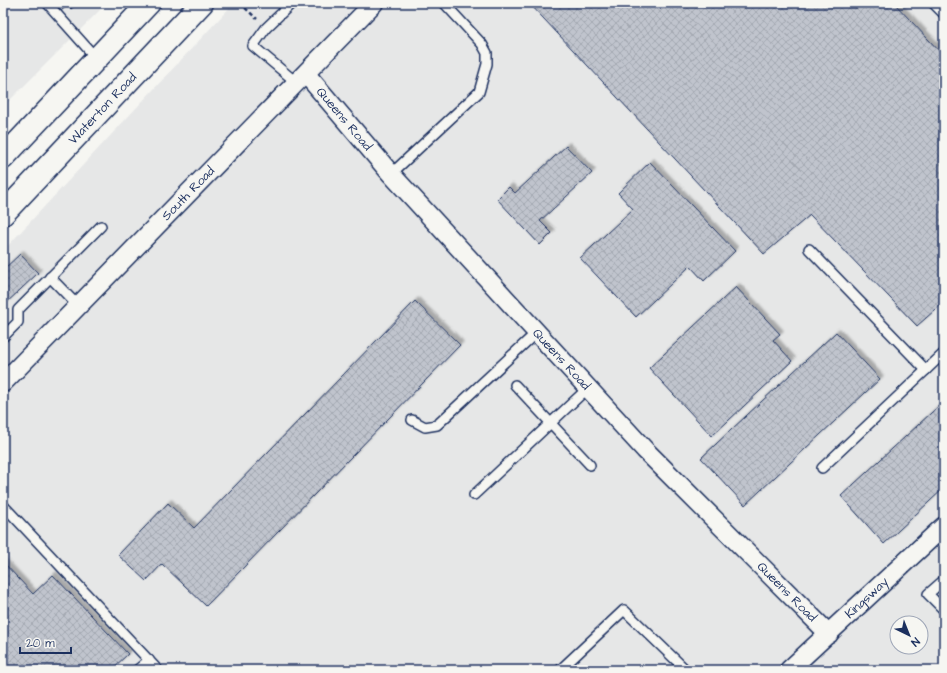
<svg xmlns="http://www.w3.org/2000/svg" width="947" height="673" font-family="'Architects Daughter',sans-serif">
<defs>
<pattern id="building-cross-hatch" width="8" height="8" patternUnits="userSpaceOnUse"><rect width="8" height="8" fill="#c0c4cd"/><path d="M0 0l8 8M0 8l8-8" fill="none" stroke="#a4a9b2"/></pattern>
<filter id="shadow"><feDropShadow dx="3.5" dy="-3.5" stdDeviation="1" flood-color="#0004"/></filter>
</defs>
<rect width="100%" height="100%" fill="#f6f6f2"/>
<filter id="ink" filterUnits="userSpaceOnUse"><feTurbulence type="fractalNoise" baseFrequency=".025" numOctaves="2"/><feDisplacementMap in="SourceGraphic" scale="8" xChannelSelector="R" yChannelSelector="G"/><feConvolveMatrix kernelMatrix="1 2 1 2 8 2 1 2 1" color-interpolation-filters="sRGB"/></filter>
<g filter="url(#ink)">
<g fill="#e6e7e7" fill-rule="evenodd">
<path d="M3 3H107L3 107Z"/>
<path d="M234 3H944V670H3V251ZM897 623H921V647H897Z"/>
</g>
<g fill="url(#building-cross-hatch)" stroke="#1b2f5e" filter="url(#shadow)">
<path d="M59 3H78L71 9 68 5 61 11 56 5Z"/>
<path d="M529 3H894L944 56V302L917 326 810 215 764 254Z"/>
<path d="M566 146 592 173 540 221 552 233 540 245 497 199 509 187 515 193Z"/>
<path d="M650 162 735 251 704 281 690 266 636 317 580 258 633 209 618 193Z"/>
<path d="M20 254 38 273 3 306V270Z"/>
<path d="M736 287 780 334 773 340 792 361 712 436 649 368Z"/>
<path d="M415 301 460 345 206 606 162 564 146 581 118 555 168 503 194 528Z"/>
<path d="M836 332 880 379 745 505 701 458Z"/>
<path d="M944 401V488L884 544 841 496Z"/>
<path d="M3 562 33 594 53 575 128 654 111 670H3Z"/>
</g>
<g fill="none" stroke-linecap="round" stroke-linejoin="round">
<g stroke="#1b2f5e" stroke-width="12">
<g id="lane">
<path d="M47 3 96 58"/>
<path d="M292 3 266 28 253 46 297 83"/>
<path d="M933 3 944 14"/>
<path d="M391 174 479 92 487 64V53L482 44 444 3"/>
<path d="M809 249 926 370"/>
<path d="M50 277 79 307"/>
<path d="M3 337 18 322V310L101 226"/>
<path d="M515 385 590 465"/>
<path d="M412 420 425 427 437 425 537 332"/>
<path d="M822 468 944 353"/>
<path d="M474 495 588 388"/>
<path d="M3 505 158 670"/>
<path d="M944 580 928 594 944 610"/>
<path d="M137 670 149 660"/>
<path d="M560 670 624 610 686 670"/>
</g>
</g>
<g stroke="#1b2f5e" stroke-width="21">
<g id="street">
<path id="s1" d="M306 74 391 174 645 450 829 634"/>
<path id="s2" d="M3 383 374 3"/>
<path id="s3" d="M789 670 944 526"/>
</g>
</g>
<g stroke="#1b2f5e" stroke-width="25">
<g id="primary">
<path d="M3 158 149 3"/>
<path id="s4" d="M3 214 202 3"/>
</g>
</g>
<path stroke="#1b2f5e" stroke-width="2.5" stroke-dasharray="4 3" stroke-linecap="butt" d="M240 3 257 19"/>
<use href="#lane" stroke="#f6f6f2" stroke-width="9"/>
<use href="#street" stroke="#f6f6f2" stroke-width="18"/>
<use href="#primary" stroke="#f6f6f2" stroke-width="22"/>
</g>
</g>
<g text-anchor="middle" dominant-baseline="central" stroke-width="4" stroke-linejoin="round" paint-order="stroke">
<g font-size="13" fill="#1b2f5e" stroke="#f6f6f2">
<text stroke="none"><textPath href="#s4" startOffset="145">Waterton Road</textPath></text>
<text stroke="none"><textPath href="#s1" startOffset="59">Queens Road</textPath></text>
<text stroke="none"><textPath href="#s2" startOffset="265">South Road</textPath></text>
<text stroke="none"><textPath href="#s1" startOffset="383">Queens Road</textPath></text>
<text stroke="none"><textPath href="#s1" startOffset="707">Queens Road</textPath></text>
<text stroke="none"><textPath href="#s3" startOffset="106">Kingsway</textPath></text>
</g>
</g>
<rect width="947" height="673" fill="none" stroke="#f6f6f2" stroke-width="16"/>
<rect x="8" y="8" width="931" height="657" fill="none" stroke="#1b2f5e" stroke-width="1.5" filter="url(#ink)"/>
<g transform="translate(909 635) rotate(137)"><circle r="19" fill="#f6f6f2" stroke="#9ea6b7"/>
<path d="M0-3L7 15L0 10L-7 15Z" fill="#1b2f5e"/>
<text y="-6" font-size="11" font-weight="bold" text-anchor="middle" fill="#1b2f5e">N</text>
</g>
<path d="M20 647v6h51v-6" fill="none" stroke="#1b2f5e" stroke-width="2"/>
<text x="26" y="647" font-size="12" fill="#1b2f5e" stroke="#f6f6f2" stroke-width="3" paint-order="stroke">20 m</text>
</svg>
